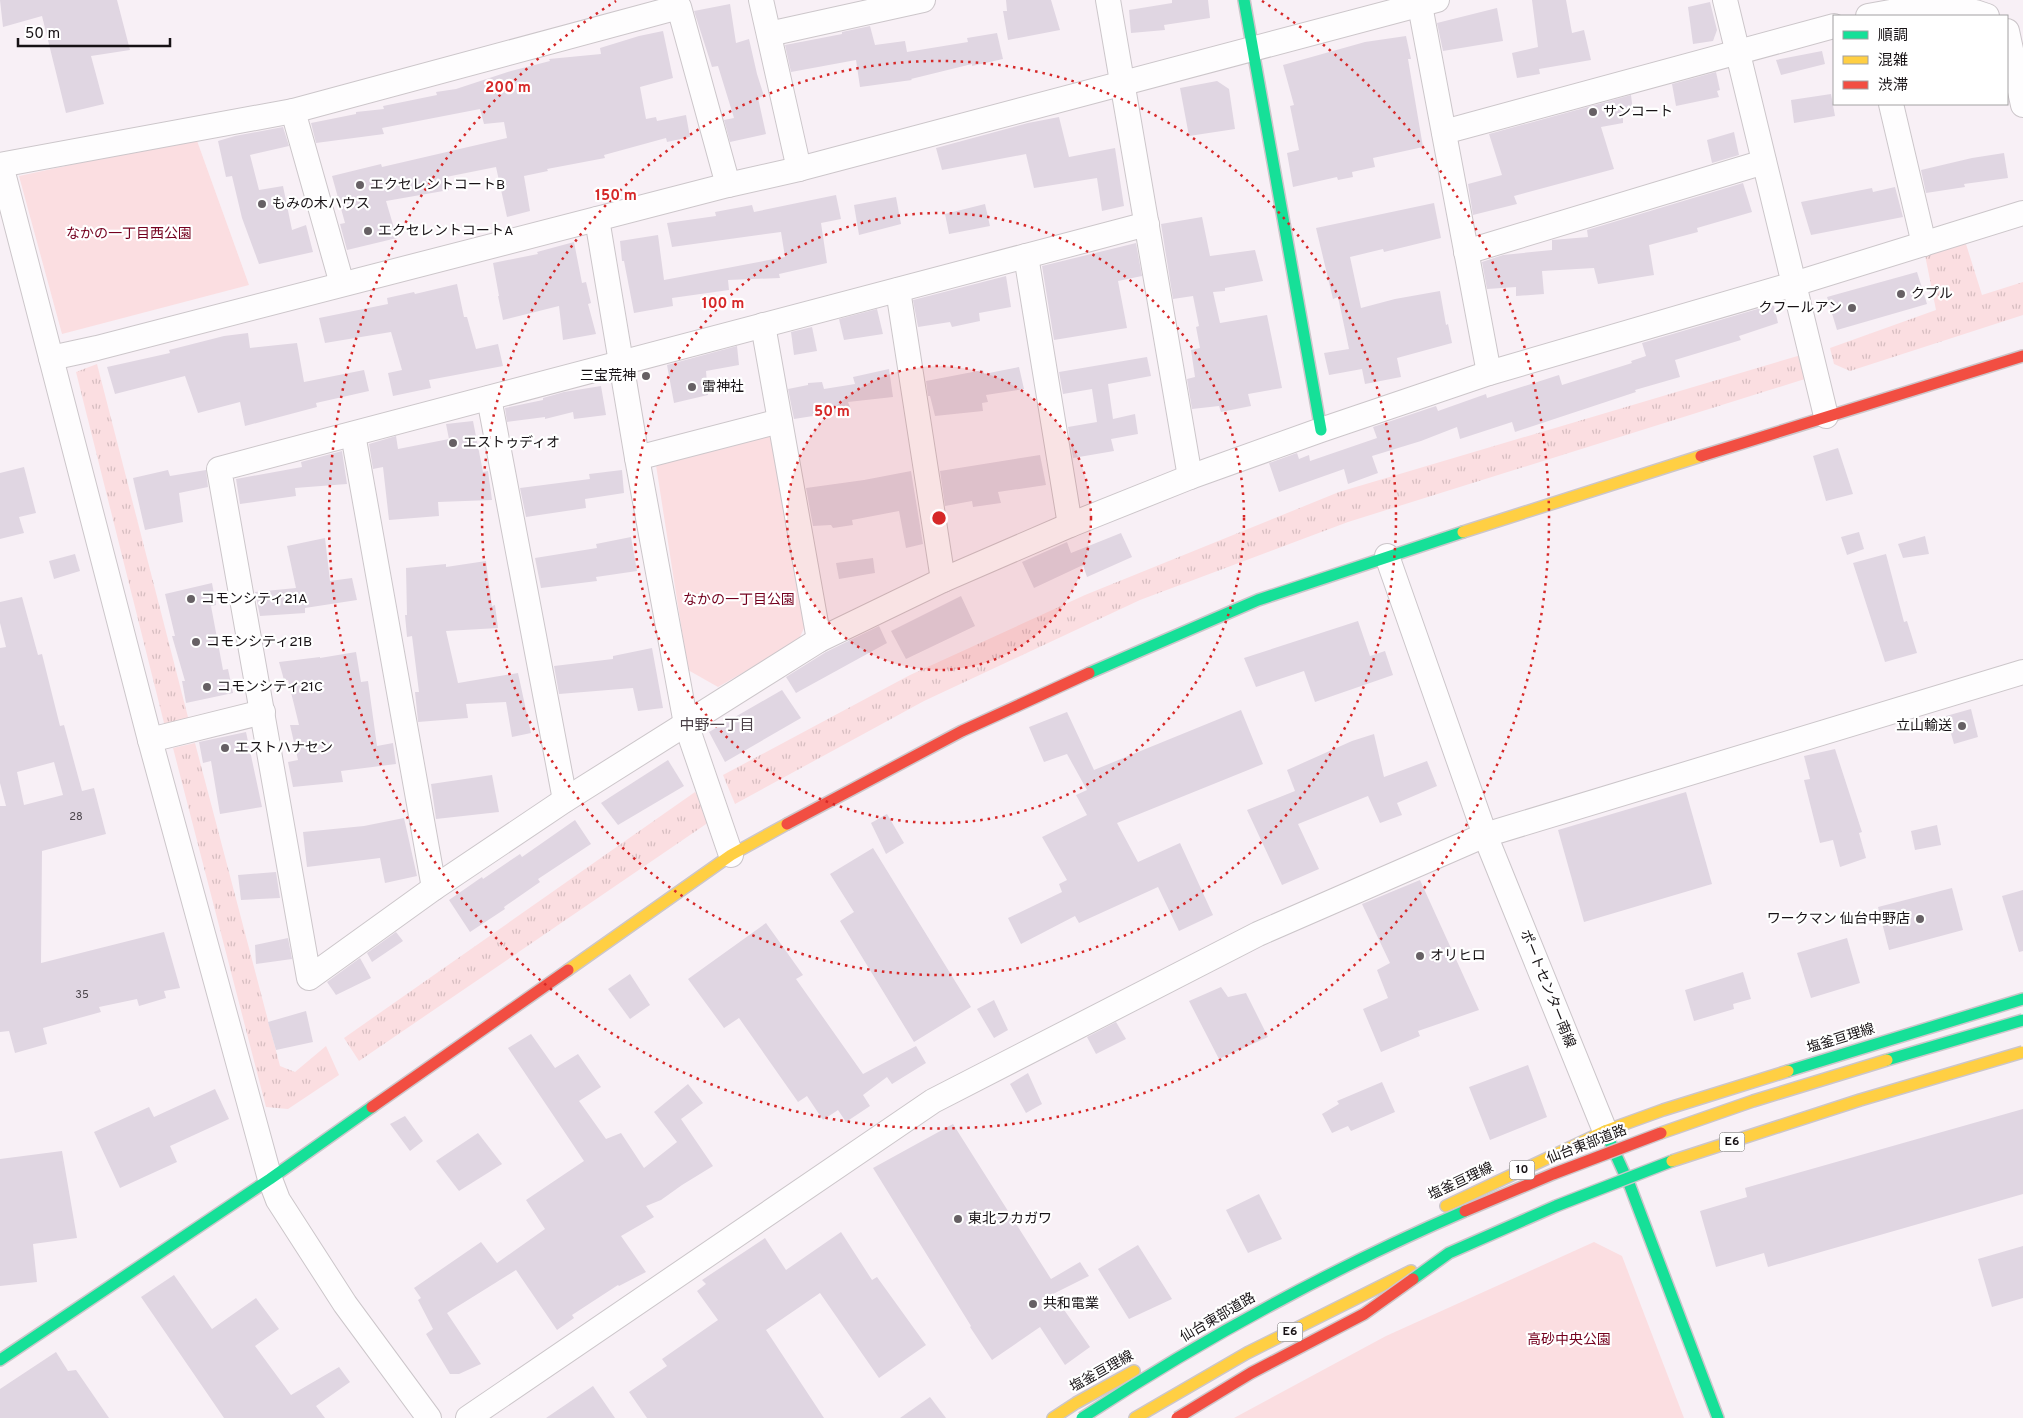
<svg xmlns="http://www.w3.org/2000/svg" width="2023" height="1418" font-family="Overpass,'Noto Sans JP',sans-serif">
<defs>
<pattern id="grass-tufts" width="24" height="20" patternUnits="userSpaceOnUse" patternTransform="scale(1.25)"><rect width="24" height="20" fill="#fbdee1"/><path d="M3 7l-1-3M5 7V3M7 7l1-3M15 17l-1-3M17 17v-4M19 17l1-3" fill="none" stroke="#d6bdc0"/></pattern>
</defs>
<rect width="100%" height="100%" fill="#f8f0f6"/>
<g fill="url(#grass-tufts)">
<path d="M1966 244 1982 295 2023 282V315L1850 371 1834 364 1830 348 1936 310 1925 255Z"/>
<path d="M1801 355 1808 378 1348 522 1140 600 924 701 735 804 723 775 910 675 1085 595 1339 492Z"/>
<path d="M97 364 189 721 165 727 76 372Z"/>
<path d="M195 743 280 1066 295 1072 326 1046 339 1075 288 1109 266 1107 173 748Z"/>
<path d="M695 792 712 820 359 1061 344 1038Z"/>
</g>
<g fill="#fbdee1">
<path d="M196 138 249 285 62 334 19 176Z"/>
<path d="M770 431 806 624 798 641 718 687 688 670 655 459Z"/>
<path d="M1594 1242 1622 1256 1684 1418H1234L1386 1336Z"/>
</g>
<g fill="#e0d6e2" fill-rule="evenodd">
<path d="M0 0H117L130 50 91 56 104 104 66 113 42 16 3 27Z"/>
<path d="M1006 0H1051L1060 30 1008 40 1003 11H1007Z"/>
<path d="M1172 0H1208L1210 18 1164 25 1165 30 1131 33 1129 10 1172 3Z"/>
<path d="M1532 0H1566L1572 33 1584 30 1591 60 1539 69 1540 74 1517 78 1512 53 1538 47Z"/>
<path d="M1710 2 1717 30 1713 41 1693 44 1688 7Z"/>
<path d="M730 4 736 43 749 39 757 74 764 96 758 98 766 134 730 142 724 120 734 118 718 66 712 67 694 11Z"/>
<path d="M1497 8 1503 41 1443 51 1437 23Z"/>
<path d="M870 26 875 45 905 41 907 52 968 42 967 38 997 33 1003 59 972 66V64L911 79 912 80 860 87 856 60 791 72 785 45 842 34V32Z"/>
<path d="M663 31 673 78 640 87 646 119 656 117 657 121 686 115 690 137 667 142 666 138 604 155 605 158 547 169 548 171 524 176 530 211 507 217 496 167 446 177 449 190 386 201 397 238 347 250 340 224 345 223 332 176 381 164 382 167 507 138 504 122 484 124 480 109 382 128 384 134 316 143 311 123 356 114V112L384 109 383 106 437 95 436 92 456 89 511 71 550 61 549 59 601 54 600 48 639 36Z"/>
<path d="M1406 36 1411 59H1408L1423 147 1373 158 1375 167 1352 172 1353 177 1338 180 1337 177 1293 187 1287 153 1299 150 1290 106 1294 105 1283 65 1365 42Z"/>
<path d="M1822 51 1825 64 1781 75 1776 60Z"/>
<path d="M1716 72 1720 90 1717 91 1719 97 1676 106 1672 84Z"/>
<path d="M1217 81 1229 89 1235 129 1189 136 1180 88Z"/>
<path d="M1831 94 1835 116 1794 123 1791 100Z"/>
<path d="M1631 95 1633 111 1623 113V123L1601 127 1614 169 1514 196 1517 204 1473 215 1468 184 1502 175 1489 134Z"/>
<path d="M1059 117 1069 157 1115 148 1124 206 1102 211 1097 178 1034 188 1026 154 942 170 936 148 1028 123Z"/>
<path d="M283 127 289 146 250 155 259 190 283 186 292 230 306 225 313 252 259 264 242 218 232 176 226 177 218 141 235 136Z"/>
<path d="M1734 132 1739 155 1712 163 1707 140Z"/>
<path d="M2004 153 2008 178 1964 184 1965 187 1926 193 1921 170 1972 158Z"/>
<path d="M1743 183 1752 212 1697 228 1698 232 1649 245 1654 275 1598 284 1594 268 1542 271 1544 294 1516 296V287L1487 289 1482 262 1503 255 1552 250V240L1588 237 1587 230Z"/>
<path d="M1895 187 1903 217 1811 235 1801 202 1872 188 1873 192Z"/>
<path d="M836 195 841 219 821 223 827 263 779 274 780 278 728 280 729 290 672 298 673 306 634 313 624 261H622L620 241 658 235 664 280 785 257 781 232 672 247 667 223 716 216 715 212 752 205 754 212Z"/>
<path d="M896 197 901 224 859 235 854 205Z"/>
<path d="M1434 203 1441 238 1384 252 1383 249 1350 257 1361 308 1395 299 1440 291 1446 325 1448 324 1452 343 1397 358 1401 377 1365 384 1362 369 1329 375 1324 353 1349 349 1338 297 1333 299 1316 228Z"/>
<path d="M985 204 990 226 949 234 945 214Z"/>
<path d="M1202 217 1210 256 1255 250 1263 281 1225 288V291L1213 292 1220 323 1267 315 1282 388 1248 394 1251 406 1221 412 1219 406 1192 409 1187 379 1195 377 1191 350 1200 348 1196 327 1199 326 1193 296 1173 299 1161 224Z"/>
<path d="M574 242 582 283 586 282 591 303 588 304 596 334 563 340 559 306 503 320 498 296H499L493 263 538 254 537 252Z"/>
<path d="M1136 243 1142 276 1118 281 1127 328 1054 340 1042 266Z"/>
<path d="M1917 272 1927 304 1837 330 1827 297Z"/>
<path d="M1006 276 1011 307 979 313 980 321 952 327 950 322 918 327 913 300Z"/>
<path d="M457 284 464 317H467L476 349 498 344 503 366 429 380 431 388 393 396 388 373 402 370 391 332 325 343 319 318 388 304 387 298 414 292 415 294Z"/>
<path d="M1771 305 1774 306 1778 323 1739 336 1741 340 1675 360 1680 377 1635 390 1636 392 1515 432 1512 422 1460 439 1457 427 1421 441 1372 456 1378 473 1348 484 1344 469 1279 492 1269 463 1297 453 1299 459 1309 455 1310 461 1377 438 1373 427 1436 406 1438 411 1486 394 1487 398 1559 375 1562 385 1632 363 1631 361 1646 356 1642 343Z"/>
<path d="M877 309 883 334 844 340 839 319Z"/>
<path d="M812 327 817 351 794 355 791 332Z"/>
<path d="M248 333 250 348 297 343 304 382 364 370 369 391 316 403 317 407 245 426 240 402 198 413 185 376 115 394 107 367 170 353 169 350 224 336Z"/>
<path d="M737 346 739 365 706 371 708 395 674 403 667 365Z"/>
<path d="M1147 357 1151 376 1108 384 1113 419 1135 414 1138 434 1111 439 1114 451 1073 458 1068 427 1097 422 1092 389 1063 394 1059 372Z"/>
<path d="M1019 367 1024 389 986 395 988 402 982 403 983 411 935 416 930 396H928L926 381 983 370 984 374Z"/>
<path d="M889 369 893 397 848 402 851 410 794 419 788 389 808 385V383L822 382 824 389 855 384 853 377Z"/>
<path d="M601 386 606 415 574 419 573 412 545 419V417L507 422 505 408 543 400V398L564 392Z"/>
<path d="M473 421 483 472 488 471 492 500 438 502 439 516 389 520 383 467 373 469 369 444 396 436 398 449 449 439 446 424Z"/>
<path d="M1838 448 1853 494 1826 501 1813 456Z"/>
<path d="M342 451 347 484 295 488 296 496 240 504 236 479 302 467 301 462Z"/>
<path d="M1040 455 1046 485 998 492 1001 503 973 507 972 501 945 506 940 471Z"/>
<path d="M24 467 36 513 19 517 24 533 0 539V473Z"/>
<path d="M168 470 170 476 206 470 208 487 179 493 183 522 145 530 133 478Z"/>
<path d="M622 470 624 493 585 499 586 508 526 517 520 488 590 479 589 474Z"/>
<path d="M911 471 923 544 906 548 899 511 852 520 853 525 833 528 831 525 813 526 806 488 864 480Z"/>
<path d="M1859 532 1864 549 1847 555 1841 537Z"/>
<path d="M1121 533 1132 557 1087 577 1083 565 1034 588 1022 562 1067 542 1071 553Z"/>
<path d="M1925 536 1929 554 1903 558 1898 544Z"/>
<path d="M631 537 637 571 596 577 597 581 541 588 535 558 597 548 596 544Z"/>
<path d="M325 538 330 581 352 578 357 600 305 608V613L260 616 255 592 296 588 287 546Z"/>
<path d="M75 554 80 571 54 579 49 561Z"/>
<path d="M1886 554 1904 622 1907 621 1917 653 1885 662 1853 563Z"/>
<path d="M873 558 875 573 839 579 836 563Z"/>
<path d="M486 561 492 606 495 605 498 628 446 631 458 683 518 673 531 733 512 737 506 702 466 704 468 718 418 722V721L415 692H419L412 636 407 637 405 615H407L406 568 446 564V567Z"/>
<path d="M212 583 216 605 211 606 223 670 228 669 233 693 186 703 182 681H185L172 636H175L165 594Z"/>
<path d="M961 596 975 626 906 659 891 631Z"/>
<path d="M22 597 38 655 42 654 60 726 64 725 82 791 94 788 106 834 42 851 41 963 164 932 180 988 164 991 166 998 139 1006 137 999 99 1007 101 1012 43 1028 47 1044 15 1053 9 1031 0 1032V806H6L0 783V648L6 647 0 623V602ZM54 762 63 795 24 805 17 772Z"/>
<path d="M1358 621 1370 656 1385 651 1393 675 1315 702 1304 671 1256 687 1244 658Z"/>
<path d="M879 626 887 643 796 693 786 677 826 652Z"/>
<path d="M652 648 663 708 638 711 633 688 559 694 554 666 613 659V656Z"/>
<path d="M356 652 361 682 368 681 377 746 393 743 396 764 341 771 343 782 293 787 288 762 298 760 290 725H299L288 680H284L279 662 320 657V658Z"/>
<path d="M782 690 801 718 725 762 709 732Z"/>
<path d="M1971 709 1978 737 1954 744 1946 716Z"/>
<path d="M1241 710 1263 764 1117 823 1138 862 1180 843 1213 915 1179 931 1158 887 1079 923 1075 916 1021 944 1008 918 1062 892 1059 884 1067 880 1042 837 1087 815 1076 795 1087 790 1067 754 1044 762 1029 727 1067 712 1094 770Z"/>
<path d="M246 732 262 807 220 814 211 761 203 763 199 742Z"/>
<path d="M1374 734 1384 777 1427 761 1437 786 1397 803 1402 815 1380 823 1368 796 1298 824 1319 869 1282 885 1247 810 1295 791 1287 770 1352 741Z"/>
<path d="M1835 749 1862 832 1859 833 1866 858 1840 867 1833 840 1820 843 1804 780 1810 779 1804 756Z"/>
<path d="M668 760 684 786 618 825 601 803Z"/>
<path d="M492 775 499 812 436 819 431 784Z"/>
<path d="M1686 792 1712 884 1584 922 1558 830Z"/>
<path d="M887 814 904 843 886 854 871 823Z"/>
<path d="M404 818 417 876 385 883 380 858 307 867 303 832 364 826Z"/>
<path d="M575 820 591 844 538 879 540 882 504 907 505 909 470 932 449 900 482 877 483 879 520 854 522 857Z"/>
<path d="M1937 825 1941 845 1915 850 1911 831Z"/>
<path d="M873 848 971 1007 914 1042 840 921 854 912 830 874Z"/>
<path d="M276 872 280 898 241 900 238 875Z"/>
<path d="M1420 880 1479 1010 1418 1031 1420 1036 1381 1052 1363 1009 1388 998 1377 970 1390 963 1362 904Z"/>
<path d="M1952 888 1963 930 1889 950 1878 907Z"/>
<path d="M2023 890V951L2019 952 2002 896Z"/>
<path d="M766 923 803 975 796 979 863 1074 916 1046 926 1063 892 1084 887 1077 863 1095 870 1106 846 1122 838 1110 823 1120 807 1096 798 1102 739 1018 724 1028 688 979Z"/>
<path d="M396 932 403 941 372 962 367 953Z"/>
<path d="M288 938 292 959 256 964 255 945Z"/>
<path d="M1847 938 1860 983 1811 998 1797 953Z"/>
<path d="M360 958 371 978 336 995 327 982Z"/>
<path d="M1743 972 1751 999 1733 1004 1734 1009 1694 1021 1685 990Z"/>
<path d="M630 974 650 1005 630 1019 608 989Z"/>
<path d="M1221 987 1228 997 1246 993 1268 1037 1219 1059 1189 1001Z"/>
<path d="M994 1000 1008 1030 994 1038 977 1009Z"/>
<path d="M306 1011 313 1042 276 1050 268 1022Z"/>
<path d="M1116 1022 1126 1039 1096 1054 1087 1037Z"/>
<path d="M531 1034 555 1068 578 1054 601 1087 579 1101 606 1139 621 1133 644 1168 677 1142 654 1112 688 1084 703 1103 681 1119 713 1166 682 1185 661 1200 646 1206 654 1217 621 1236 646 1272 619 1286 618 1285 572 1315 574 1318 557 1330 516 1270 447 1313 481 1364 459 1374H450L426 1334 433 1329 418 1300 421 1298 414 1288 481 1242 497 1263 545 1229 526 1200 584 1161 508 1048Z"/>
<path d="M1528 1065 1547 1117 1490 1140 1469 1087Z"/>
<path d="M1028 1073 1042 1104 1026 1113 1010 1084Z"/>
<path d="M1382 1082 1395 1112 1351 1131 1348 1126 1332 1133 1322 1114 1339 1104 1337 1101Z"/>
<path d="M215 1089 229 1119 170 1146 177 1162 120 1188 94 1132 149 1107 154 1117Z"/>
<path d="M2023 1109V1194L1768 1267 1764 1253 1716 1267 1700 1211 1747 1197 1745 1188Z"/>
<path d="M405 1116 423 1141 410 1151 390 1124Z"/>
<path d="M953 1124 1051 1279 1080 1262 1089 1276 1053 1294 1090 1347 1065 1365 1040 1327 992 1360 970 1327 971 1326 873 1168Z"/>
<path d="M478 1133 502 1164 459 1191 436 1161Z"/>
<path d="M62 1151 77 1238 33 1244 37 1282 0 1286V1159Z"/>
<path d="M1259 1194 1282 1239 1248 1253 1226 1210Z"/>
<path d="M841 1232 872 1280 877 1277 926 1345 879 1378 820 1293 766 1330 824 1418H647L629 1392 667 1366 662 1359 718 1320 697 1291 706 1284 702 1280 765 1238 786 1270Z"/>
<path d="M1138 1245 1172 1299 1129 1319 1098 1269Z"/>
<path d="M2023 1246V1298L1992 1307 1978 1259Z"/>
<path d="M174 1275 212 1329 256 1298 279 1329 255 1346 291 1395 339 1367 350 1382 316 1406 325 1418H224L141 1297Z"/>
<path d="M56 1352 68 1371 76 1370 109 1418H0V1389Z"/>
<path d="M593 1386 615 1418H546Z"/>
<path d="M930 1397 946 1418H900Z"/>
</g>
<g fill="none" stroke-linecap="round" stroke-linejoin="round">
<g stroke="#ccc6ca" stroke-width="26">
<g id="street">
<path d="M761 0 799 169"/>
<path d="M1108 0 1190 477"/>
<path d="M1419 0 1489 373"/>
<path d="M1725 0 1826 416"/>
<path d="M1868 16 1936 4 1975 12 1987 16"/>
<path d="M2007 31 2023 105"/>
<path d="M769 34 923 0"/>
<path d="M1891 104 1924 244"/>
<path d="M1444 132 1834 26"/>
<path d="M0 165 293 111"/>
<path d="M1 165 150 740 270 1179 278 1200 345 1304 429 1418"/>
<path d="M597 219 637 458 686 724 731 855"/>
<path d="M1147 224 219 469 309 978 434 888 565 800 819 640 943 580 1070 525 1190 477 1321 430 1489 373 1794 284 2023 213"/>
<path d="M1466 252 1764 162"/>
<path d="M1026 256 1070 525"/>
<path d="M342 284 293 111 679 7 728 185"/>
<path d="M898 290 943 580"/>
<path d="M763 325 819 640"/>
<path d="M51 358 97 348 728 185 799 169 1437 0"/>
<path d="M489 398 565 800"/>
<path d="M353 434 434 888"/>
<path d="M637 458 780 421"/>
<path d="M1387 556 1485 835 1605 1131"/>
<path d="M150 740 263 712"/>
<path d="M468 1418 933 1101 1258 934 1485 835 2023 672"/>
</g>
</g>
<g stroke="#ccc6ca" stroke-width="14">
<g id="fast">
<path d="M1244 0 1321 430"/>
<path d="M1089 673 1258 600 1463 532"/>
<path d="M1788 1071 2023 999"/>
<path d="M1605 1131 1630 1186 1718 1418"/>
<path d="M0 1360 270 1179 372 1107"/>
</g>
</g>
<g stroke="#ccc6ca" stroke-width="14">
<g id="slow">
<path d="M1463 532 1701 456"/>
<path d="M568 970 731 855 787 824"/>
<path d="M1446 1206 1605 1131 1663 1110 1788 1071"/>
<path d="M1053 1418 1076 1403 1134 1371"/>
<path d="M1135 1418 1247 1353 1411 1271"/>
</g>
</g>
<g stroke="#ccc6ca" stroke-width="14">
<g id="jam">
<path d="M1701 456 2023 356"/>
<path d="M787 824 962 731 1089 673"/>
<path d="M372 1107 568 970"/>
</g>
</g>
<use href="#street" stroke="#fefdfe" stroke-width="24"/>
<use href="#fast" stroke="#16e098" stroke-width="11"/>
<use href="#slow" stroke="#ffcf43" stroke-width="11"/>
<use href="#jam" stroke="#f24e42" stroke-width="11"/>
<g stroke="#ccc6ca" stroke-width="14" stroke-linecap="butt">
<g id="fast-bridge">
<path d="M1887 1060 2023 1020"/>
<path d="M1413 1279 1449 1253 1556 1206 1672 1161"/>
<path d="M1082 1418C1204 1338 1331 1269 1465 1211"/>
</g>
</g>
<g stroke="#ccc6ca" stroke-width="14" stroke-linecap="butt">
<g id="slow-bridge">
<path d="M1661 1133 1753 1101 1887 1060"/>
<path d="M1672 1161 1860 1100 2023 1052"/>
</g>
</g>
<g stroke="#ccc6ca" stroke-width="14" stroke-linecap="butt">
<g id="jam-bridge">
<path d="M1465 1211 1553 1174 1661 1133"/>
<path d="M1177 1418 1251 1373 1364 1314 1413 1279"/>
</g>
</g>
<use href="#fast-bridge" stroke="#16e098" stroke-width="11"/>
<use href="#slow-bridge" stroke="#ffcf43" stroke-width="11"/>
<use href="#jam-bridge" stroke="#f24e42" stroke-width="11"/>
</g>
<circle cx="939" cy="518" r="152" fill="#d62828" fill-opacity=".12"/>
<g fill="none" stroke="#d62828" stroke-width="2.5" stroke-dasharray="2.5 5">
<circle cx="939" cy="518" r="152"/>
<circle cx="939" cy="518" r="305"/>
<circle cx="939" cy="518" r="457"/>
<path d="M1262 1A610 610 0 1 1 616 1"/>
</g>
<g fill="#666064" stroke="#fff" stroke-width="2">
<circle cx="1593" cy="112" r="5"/>
<circle cx="360" cy="185" r="5"/>
<circle cx="262" cy="204" r="5"/>
<circle cx="368" cy="231" r="5"/>
<circle cx="1901" cy="294" r="5"/>
<circle cx="1852" cy="308" r="5"/>
<circle cx="646" cy="376" r="5"/>
<circle cx="692" cy="387" r="5"/>
<circle cx="453" cy="443" r="5"/>
<circle cx="191" cy="599" r="5"/>
<circle cx="196" cy="642" r="5"/>
<circle cx="207" cy="687" r="5"/>
<circle cx="1962" cy="726" r="5"/>
<circle cx="225" cy="748" r="5"/>
<circle cx="1920" cy="919" r="5"/>
<circle cx="1420" cy="956" r="5"/>
<circle cx="958" cy="1219" r="5"/>
<circle cx="1033" cy="1304" r="5"/>
</g>
<g text-anchor="middle" dominant-baseline="central" stroke-width="4.5" stroke-linejoin="round" paint-order="stroke">
<g font-size="11" fill="#4c464c">
<text x="76" y="817">28</text>
<text x="82" y="995">35</text>
</g>
<g fill="#fff" stroke="#5d595b" stroke-width="1">
<rect x="1719.5" y="1132.5" width="25" height="19" rx="4"/>
<rect x="1509.5" y="1160.5" width="25" height="19" rx="4"/>
<rect x="1277.5" y="1322.5" width="25" height="19" rx="4"/>
</g>
<g font-size="12" font-weight="bold" fill="#171215">
<text x="1732" y="1142">E6</text>
<text x="1522" y="1170">10</text>
<text x="1290" y="1332">E6</text>
</g>
<g font-size="14" fill="#171215" stroke="#fff" text-anchor="start">
<text x="1603" y="112">サンコート</text>
<text x="370" y="185">エクセレントコートB</text>
<text x="272" y="204">もみの木ハウス</text>
<text x="378" y="231">エクセレントコートA</text>
<text x="1911" y="294">クプル</text>
<text x="1842" y="308" text-anchor="end">クフールアン</text>
<text x="636" y="376" text-anchor="end">三宝荒神</text>
<text x="702" y="387">雷神社</text>
<text x="463" y="443">エストゥディオ</text>
<text x="201" y="599">コモンシティ21A</text>
<text x="206" y="642">コモンシティ21B</text>
<text x="217" y="687">コモンシティ21C</text>
<text x="1952" y="726" text-anchor="end">立山輸送</text>
<text x="235" y="748">エストハナセン</text>
<text x="1910" y="919" text-anchor="end">ワークマン 仙台中野店</text>
<text x="1430" y="956">オリヒロ</text>
<text x="968" y="1219">東北フカガワ</text>
<text x="1043" y="1304">共和電業</text>
</g>
<g font-size="14" fill="#74001e" stroke="#fff">
<text x="129" y="234">なかの一丁目西公園</text>
<text x="739" y="600">なかの一丁目公園</text>
<text x="1569" y="1340">高砂中央公園</text>
</g>
<g font-size="14" fill="#171215" stroke="#fff">
<text transform="translate(1547 989) rotate(68)">ポートセンター南線</text>
<text transform="translate(1841 1039) rotate(-17)">塩釜亘理線</text>
<text transform="translate(1587 1145) rotate(-21)">仙台東部道路</text>
<text transform="translate(1461 1182) rotate(-25)">塩釜亘理線</text>
<text transform="translate(1218 1318) rotate(-30)">仙台東部道路</text>
<text transform="translate(1102 1372) rotate(-29)">塩釜亘理線</text>
</g>
<g font-size="15" fill="#4b4048" stroke="#fff">
<text x="717" y="726">中野一丁目</text>
</g>
</g>
<circle cx="939" cy="518" r="8" fill="#d62828" stroke="#fff" stroke-width="2.5"/>
<g font-size="15" text-anchor="middle" font-weight="bold" fill="#d62828" stroke="#fff" stroke-width="4.5" stroke-linejoin="round" paint-order="stroke">
<text x="508" y="92">200 m</text>
<text x="616" y="200">150 m</text>
<text x="723" y="308">100 m</text>
<text x="832" y="416">50 m</text>
</g>
<rect x="1833" y="15" width="175" height="90" fill="#ffffff" stroke="#a2a0a1"/>
<rect x="1843" y="31" width="25" height="8" fill="#16e098" stroke="#a2a0a1"/>
<text x="1878" y="40" font-size="15" fill="#171215">順調</text>
<rect x="1843" y="56" width="25" height="8" fill="#ffcf43" stroke="#a2a0a1"/>
<text x="1878" y="65" font-size="15" fill="#171215">混雑</text>
<rect x="1843" y="81" width="25" height="8" fill="#f24e42" stroke="#a2a0a1"/>
<text x="1878" y="90" font-size="15" fill="#171215">渋滞</text>
<path d="M18 38v8h152v-8" fill="none" stroke="#171215" stroke-width="2.5"/>
<text x="25" y="38" font-size="15" fill="#171215" stroke="#ffffff" stroke-width="4" paint-order="stroke">50 m</text>
</svg>
